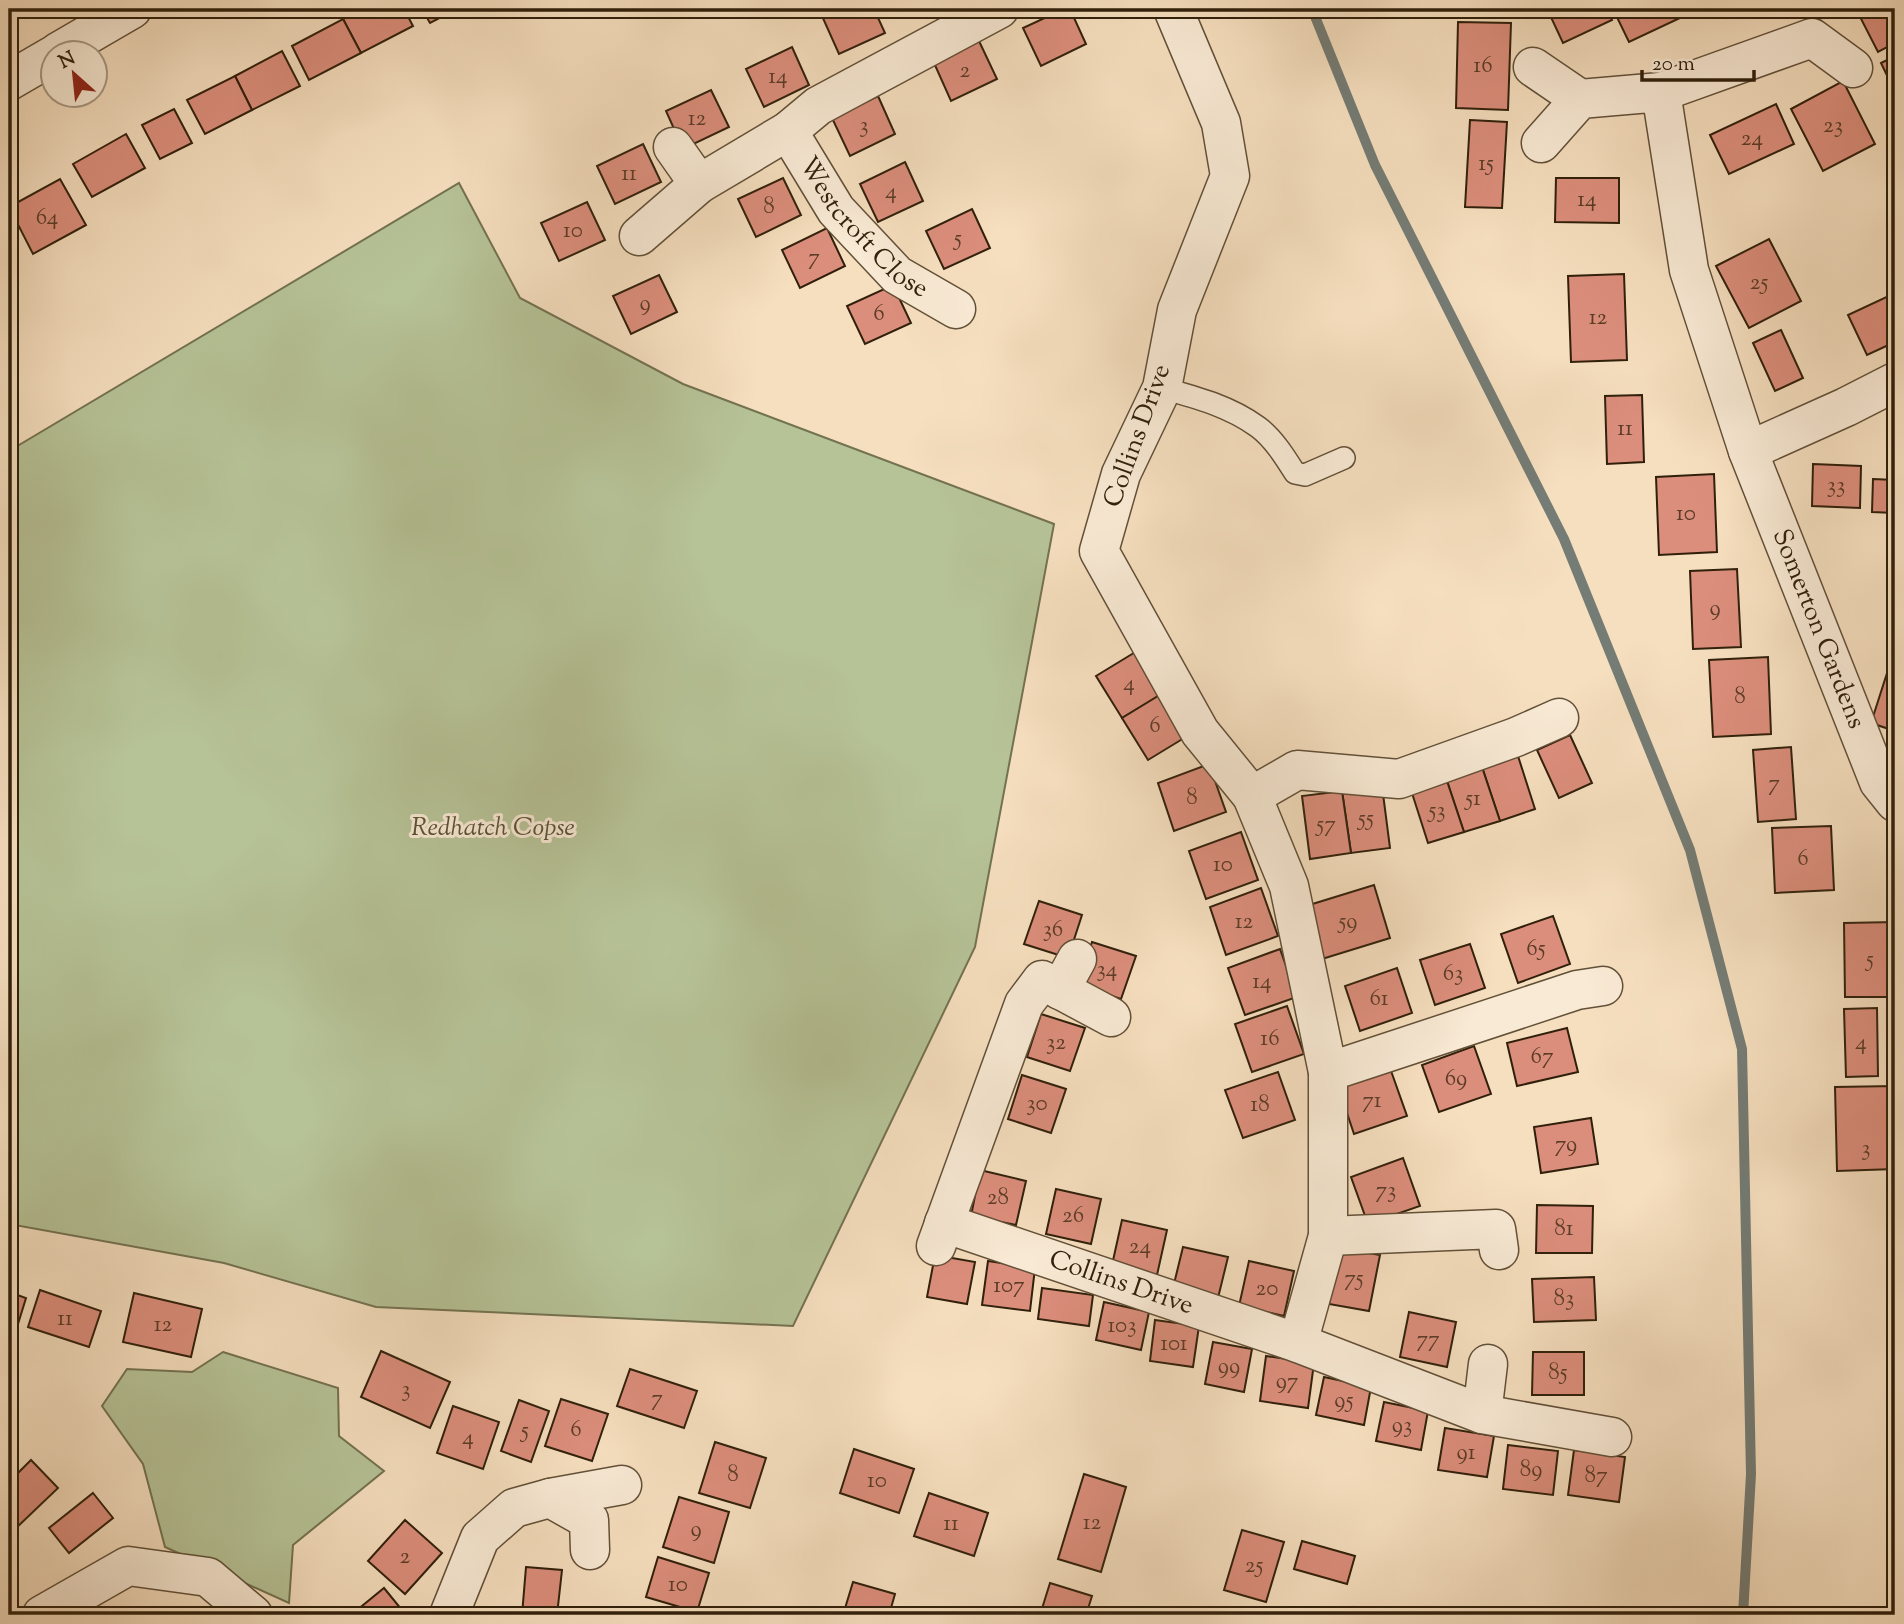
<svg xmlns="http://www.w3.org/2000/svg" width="1904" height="1624" font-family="'Sorts Mill Goudy',serif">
<rect width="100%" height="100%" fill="#f6dfbf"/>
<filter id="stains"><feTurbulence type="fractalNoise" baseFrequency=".00286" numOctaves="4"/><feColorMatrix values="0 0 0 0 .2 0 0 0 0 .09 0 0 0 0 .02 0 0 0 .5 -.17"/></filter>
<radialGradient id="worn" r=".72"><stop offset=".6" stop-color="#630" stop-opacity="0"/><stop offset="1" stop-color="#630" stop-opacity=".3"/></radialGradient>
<g fill="#b6c397" stroke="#737251" stroke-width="2">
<path d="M459 183 520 298 683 384 1054 524 975 947 793 1326 376 1307 224 1263 9 1224V451Z"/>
<path d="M223 1352 338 1388 339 1436 384 1471 293 1545 289 1603 165 1547 143 1464 102 1406 127 1369 192 1372Z"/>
</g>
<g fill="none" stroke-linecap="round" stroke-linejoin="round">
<path stroke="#747c75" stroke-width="10" d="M1312 9 1375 165 1564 539 1690 850 1742 1049 1751 1474 1743 1615"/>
</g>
<g fill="#dc8e7c" stroke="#30200b" stroke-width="2">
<path d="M362 9H404L413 26 361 53 343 19Z"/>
<path d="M422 9H457L430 23Z"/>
<path d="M838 9H874L885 33 839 54 822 16Z"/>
<path d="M1064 9H1070L1086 44 1041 66 1023 28Z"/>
<path d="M1558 9H1607L1612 20 1563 43 1549 13Z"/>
<path d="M1613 9H1699L1629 42Z"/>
<path d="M1722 9H1746L1727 18Z"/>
<path d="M1856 9H1895V43L1878 52Z"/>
<path d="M343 19 361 53 309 80 292 46Z"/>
<path d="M1458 22 1511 23 1508 110 1456 108Z"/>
<path d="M979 41 997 79 951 101 934 63Z"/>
<path d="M792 47 809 85 764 107 746 69Z"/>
<path d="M282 51 300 86 252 110 235 76Z"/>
<path d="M1895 56V92L1881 63Z"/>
<path d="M235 76 252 110 205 134 187 100Z"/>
<path d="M1843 81 1875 144 1823 171 1791 109Z"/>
<path d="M711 90 729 127 683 149 666 111Z"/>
<path d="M878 96 895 134 850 156 832 118Z"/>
<path d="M1776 104 1794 144 1729 174 1710 135Z"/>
<path d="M174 109 192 143 160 159 142 125Z"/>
<path d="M1470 120 1507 122 1502 208 1465 207Z"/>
<path d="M126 134 145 168 92 197 73 164Z"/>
<path d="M643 144 661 182 615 204 597 166Z"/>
<path d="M905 162 923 201 878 222 860 184Z"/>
<path d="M783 178 801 215 756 237 738 199Z"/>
<path d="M1556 178H1619V223L1555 222Z"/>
<path d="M60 179 86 225 33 254 9 207Z"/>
<path d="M587 202 605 240 559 261 541 223Z"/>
<path d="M972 209 990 248 944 269 926 231Z"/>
<path d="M827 228 845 266 800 288 782 250Z"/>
<path d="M1769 239 1801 301 1749 328 1716 266Z"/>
<path d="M9 266 18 283 9 289Z"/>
<path d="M1624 274 1627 360 1571 362 1568 276Z"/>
<path d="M659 275 677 312 631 334 613 296Z"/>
<path d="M893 285 911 323 865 344 847 306Z"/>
<path d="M1895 293V342L1867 355 1848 315Z"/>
<path d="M1781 330 1803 378 1775 391 1753 343Z"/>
<path d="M1642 395 1644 462 1607 464 1605 396Z"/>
<path d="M1813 464 1861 466 1860 508 1812 506Z"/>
<path d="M1714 474 1717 552 1659 555 1656 477Z"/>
<path d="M1873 479 1895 480V513L1872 512Z"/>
<path d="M1737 569 1741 647 1693 649 1690 571Z"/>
<path d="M1137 651 1163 693 1122 718 1096 676Z"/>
<path d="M1768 657 1771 734 1713 737 1709 660Z"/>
<path d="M1888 670 1895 672V731L1871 723Z"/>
<path d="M1163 693 1189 735 1148 760 1122 718Z"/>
<path d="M1570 735 1592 783 1559 798 1537 750Z"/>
<path d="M1791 747 1796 819 1758 822 1753 750Z"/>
<path d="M1518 756 1535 809 1500 821 1482 767Z"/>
<path d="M1209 764 1226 812 1174 831 1158 783Z"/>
<path d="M1482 767 1500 821 1464 832 1446 778Z"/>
<path d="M1446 778 1464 832 1428 843 1411 790Z"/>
<path d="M1382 786 1390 848 1351 853 1342 791Z"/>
<path d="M1342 791 1351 853 1310 859 1302 796Z"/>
<path d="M1831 826 1834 890 1775 893 1772 828Z"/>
<path d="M1241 832 1258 880 1206 899 1189 851Z"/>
<path d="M1374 885 1390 938 1322 959 1306 906Z"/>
<path d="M1261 888 1278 936 1226 955 1210 907Z"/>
<path d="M1039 901 1082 915 1068 958 1024 944Z"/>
<path d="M1553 916 1570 964 1518 983 1501 934Z"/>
<path d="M1895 922V997H1845L1844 923Z"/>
<path d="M1092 942 1136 956 1121 999 1078 985Z"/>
<path d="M1470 944 1485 988 1435 1005 1420 960Z"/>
<path d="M1280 949 1297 997 1245 1015 1228 968Z"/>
<path d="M1397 968 1412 1013 1360 1031 1345 986Z"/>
<path d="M1287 1006 1304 1054 1252 1072 1235 1024Z"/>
<path d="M1877 1008 1878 1076 1846 1077 1844 1009Z"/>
<path d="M1041 1014 1085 1028 1070 1071 1027 1057Z"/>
<path d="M1567 1028 1578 1072 1517 1086 1507 1043Z"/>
<path d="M1474 1046 1491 1094 1439 1112 1422 1065Z"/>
<path d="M1390 1068 1407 1116 1354 1134 1338 1086Z"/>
<path d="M1278 1072 1295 1120 1243 1138 1225 1090Z"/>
<path d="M1022 1075 1066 1089 1051 1133 1008 1119Z"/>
<path d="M1894 1086 1895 1169 1837 1171 1835 1087Z"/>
<path d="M1591 1118 1598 1164 1541 1173 1534 1127Z"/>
<path d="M1403 1158 1420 1206 1368 1224 1351 1177Z"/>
<path d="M980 1170 1026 1181 1016 1225 971 1216Z"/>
<path d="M1056 1189 1101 1199 1091 1244 1046 1234Z"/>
<path d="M1537 1205 1593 1206 1592 1253H1536Z"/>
<path d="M1122 1220 1167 1230 1157 1275 1112 1265Z"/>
<path d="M1183 1247 1228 1257 1217 1302 1172 1292Z"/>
<path d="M1340 1248 1380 1255 1369 1311 1329 1304Z"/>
<path d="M935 1255 975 1262 967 1304 927 1297Z"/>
<path d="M988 1261 1035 1268 1030 1311 982 1305Z"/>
<path d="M1249 1261 1294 1271 1284 1316 1239 1306Z"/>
<path d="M1594 1277 1596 1320 1534 1322 1532 1279Z"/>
<path d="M1042 1288 1093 1295 1089 1326 1038 1319Z"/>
<path d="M40 1290 101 1311 89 1347 28 1327Z"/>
<path d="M9 1292 26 1298 9 1353Z"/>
<path d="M134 1293 202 1309 191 1357 123 1342Z"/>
<path d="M1104 1302 1149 1312 1141 1350 1096 1340Z"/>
<path d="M1409 1312 1456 1322 1447 1367 1400 1357Z"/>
<path d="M1155 1320 1199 1326 1193 1367 1150 1361Z"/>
<path d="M1213 1342 1252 1349 1244 1392 1205 1384Z"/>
<path d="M381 1351 450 1382 430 1428 361 1397Z"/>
<path d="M1533 1352H1584V1395H1532Z"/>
<path d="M1266 1356 1314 1363 1308 1408 1260 1401Z"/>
<path d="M630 1369 697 1391 684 1428 617 1406Z"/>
<path d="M1324 1377 1371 1387 1364 1425 1316 1415Z"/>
<path d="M561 1399 608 1414 592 1461 545 1446Z"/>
<path d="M519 1400 549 1411 531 1462 501 1451Z"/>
<path d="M1384 1402 1428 1411 1421 1450 1376 1441Z"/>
<path d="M453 1406 499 1422 483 1469 437 1453Z"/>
<path d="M1445 1428 1494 1436 1487 1477 1438 1470Z"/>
<path d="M715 1442 766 1458 750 1508 699 1493Z"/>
<path d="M1508 1445 1558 1451 1553 1495 1503 1489Z"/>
<path d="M854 1449 914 1469 899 1513 840 1493Z"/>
<path d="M1574 1450 1625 1457 1619 1502 1568 1495Z"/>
<path d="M31 1460 58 1488 13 1531 9 1526V1482Z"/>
<path d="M1084 1474 1126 1487 1101 1572 1058 1559Z"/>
<path d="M93 1493 113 1518 69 1553 49 1528Z"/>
<path d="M929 1493 988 1513 974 1556 914 1536Z"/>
<path d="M679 1497 729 1512 714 1563 663 1547Z"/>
<path d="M405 1520 442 1553 405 1594 368 1561Z"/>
<path d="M1242 1530 1284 1542 1266 1602 1224 1590Z"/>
<path d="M1302 1541 1355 1556 1347 1584 1294 1569Z"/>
<path d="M658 1557 709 1573 697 1612 646 1597Z"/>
<path d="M526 1567 562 1570 557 1615H522Z"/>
<path d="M853 1582 895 1594 889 1615H843Z"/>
<path d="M1050 1583 1092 1596 1086 1615H1040Z"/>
<path d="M384 1588 406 1615H351Z"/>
<path d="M1354 1607 1380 1615H1351Z"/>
</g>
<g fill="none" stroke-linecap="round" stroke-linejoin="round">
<g stroke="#625038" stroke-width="24">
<path id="lane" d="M1162 388C1195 397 1229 406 1258 427 1273 438 1285 457 1295 473L1305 475 1344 458"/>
</g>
<g stroke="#625038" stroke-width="41">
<g id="street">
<path d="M1173 9 1221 123 1230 176 1177 310 1162 388 1121 474 1099 551 1200 732 1252 796 1289 886 1328 1072V1236L1298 1343"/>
<path d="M58 52 132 9"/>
<path d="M1533 67 1580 99"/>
<path d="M9 81 52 56"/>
<path d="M1661 92 1812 38 1853 68"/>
<path id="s1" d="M788 131 836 210 897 275 956 309"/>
<path id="s2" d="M1541 143 1580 99 1661 92 1689 270 1748 451 1879 782 1895 802"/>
<path d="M673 147 699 184"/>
<path d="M639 236 699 184 788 131 818 106 999 9"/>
<path d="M1748 451 1846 407 1895 382"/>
<path d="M1252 796 1297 770 1399 779 1516 737 1559 718"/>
<path d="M1060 990 1077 959"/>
<path d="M1328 1072 1577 990 1603 986"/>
<path id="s3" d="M944 1223 1298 1343 1482 1414 1612 1437"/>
<path d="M1328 1236 1496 1229 1499 1250"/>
<path d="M936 1246 1024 1004 1042 980 1111 1017"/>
<path d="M1482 1414 1488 1364"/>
<path d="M550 1498 589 1520 590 1550"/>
<path d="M42 1615 128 1566 208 1577 253 1615"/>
<path d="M449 1615 480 1538 514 1508 550 1498 622 1485"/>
</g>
</g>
<use href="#lane" stroke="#f9ead5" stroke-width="21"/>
<use href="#street" stroke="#f9ead5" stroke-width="38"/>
</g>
<g text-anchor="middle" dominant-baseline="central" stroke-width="6" stroke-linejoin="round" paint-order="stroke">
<g font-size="23" fill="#5b3c27">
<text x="1483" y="66">16</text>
<text x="965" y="71">2</text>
<text x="778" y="77">14</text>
<text x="697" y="119">12</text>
<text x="864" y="126">3</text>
<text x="1833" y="126">23</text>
<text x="1752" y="139">24</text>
<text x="1486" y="164">15</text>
<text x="629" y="174">11</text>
<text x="891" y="192">4</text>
<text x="1587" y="200">14</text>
<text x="769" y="207">8</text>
<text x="47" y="218">64</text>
<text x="573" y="231">10</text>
<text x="958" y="239">5</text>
<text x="814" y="258">7</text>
<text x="1759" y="283">25</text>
<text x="645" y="304">9</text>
<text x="879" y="314">6</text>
<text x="1598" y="318">12</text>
<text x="1625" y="429">11</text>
<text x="1836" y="486">33</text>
<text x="1686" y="514">10</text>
<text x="1715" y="609">9</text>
<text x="1129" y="684">4</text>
<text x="1740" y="697">8</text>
<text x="1155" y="726">6</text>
<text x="1774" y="784">7</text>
<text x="1192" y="798">8</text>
<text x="1473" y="799">51</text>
<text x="1437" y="811">53</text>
<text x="1366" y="819">55</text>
<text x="1326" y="825">57</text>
<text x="1803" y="859">6</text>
<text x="1223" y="865">10</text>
<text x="1244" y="922">12</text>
<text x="1348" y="922">59</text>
<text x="1053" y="930">36</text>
<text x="1536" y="949">65</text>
<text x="1870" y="960">5</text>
<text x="1107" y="970">34</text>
<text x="1453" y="974">63</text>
<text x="1262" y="982">14</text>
<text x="1379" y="999">61</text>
<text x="1270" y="1039">16</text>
<text x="1056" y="1043">32</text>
<text x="1861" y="1043">4</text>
<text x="1542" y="1057">67</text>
<text x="1456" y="1079">69</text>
<text x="1372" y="1101">71</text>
<text x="1037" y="1104">30</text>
<text x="1260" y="1105">18</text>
<text x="1566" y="1145">79</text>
<text x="1866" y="1149">3</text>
<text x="1386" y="1191">73</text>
<text x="998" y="1198">28</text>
<text x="1073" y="1216">26</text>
<text x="1564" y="1229">81</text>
<text x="1140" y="1247">24</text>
<text x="1354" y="1279">75</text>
<text x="1009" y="1286">107</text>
<text x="1267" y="1289">20</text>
<text x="1564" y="1299">83</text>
<text x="65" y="1319">11</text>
<text x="163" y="1325">12</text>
<text x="1122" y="1326">103</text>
<text x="1428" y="1340">77</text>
<text x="1174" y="1344">101</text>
<text x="1229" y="1367">99</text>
<text x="1558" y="1373">85</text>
<text x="1287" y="1382">97</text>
<text x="406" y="1390">3</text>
<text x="657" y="1399">7</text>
<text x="1344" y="1401">95</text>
<text x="1402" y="1426">93</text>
<text x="576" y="1430">6</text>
<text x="525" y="1431">5</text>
<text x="468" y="1438">4</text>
<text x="1466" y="1453">91</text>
<text x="1531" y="1470">89</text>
<text x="733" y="1475">8</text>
<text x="1596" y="1476">87</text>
<text x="877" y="1481">10</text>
<text x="1092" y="1523">12</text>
<text x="951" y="1524">11</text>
<text x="696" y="1530">9</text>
<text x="405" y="1557">2</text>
<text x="1254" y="1566">25</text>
<text x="678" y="1585">10</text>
</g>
<g font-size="26" fill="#30200b" stroke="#f9ead5">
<text stroke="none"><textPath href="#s1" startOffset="124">Westcroft Close</textPath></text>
<text transform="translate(1138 436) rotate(-70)">Collins Drive</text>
<text stroke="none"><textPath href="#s2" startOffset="702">Somerton Gardens</textPath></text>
<text stroke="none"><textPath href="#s3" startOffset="187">Collins Drive</textPath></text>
</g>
<g font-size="26" font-style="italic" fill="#585135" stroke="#f9ead5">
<text x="493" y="828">Redhatch Copse</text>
</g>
</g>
<rect width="1904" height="1624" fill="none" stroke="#f6dfbf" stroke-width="35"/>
<rect x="10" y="10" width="1883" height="1603" fill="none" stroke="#30200b" stroke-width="3.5"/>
<rect x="18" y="18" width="1869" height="1589" fill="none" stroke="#30200b" stroke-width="2"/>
<g transform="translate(74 74) rotate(333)"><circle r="33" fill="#f9ead5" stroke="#a99984" stroke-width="2"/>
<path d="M0-5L12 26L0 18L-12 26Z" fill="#8f2418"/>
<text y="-10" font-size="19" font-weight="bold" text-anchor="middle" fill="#30200b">N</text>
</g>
<path d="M1642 70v10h112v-10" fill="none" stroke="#30200b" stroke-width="3.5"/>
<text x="1652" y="70" font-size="21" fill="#30200b" stroke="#f9ead5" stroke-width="5" paint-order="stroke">20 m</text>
<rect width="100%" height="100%" filter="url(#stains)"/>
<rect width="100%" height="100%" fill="url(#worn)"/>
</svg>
